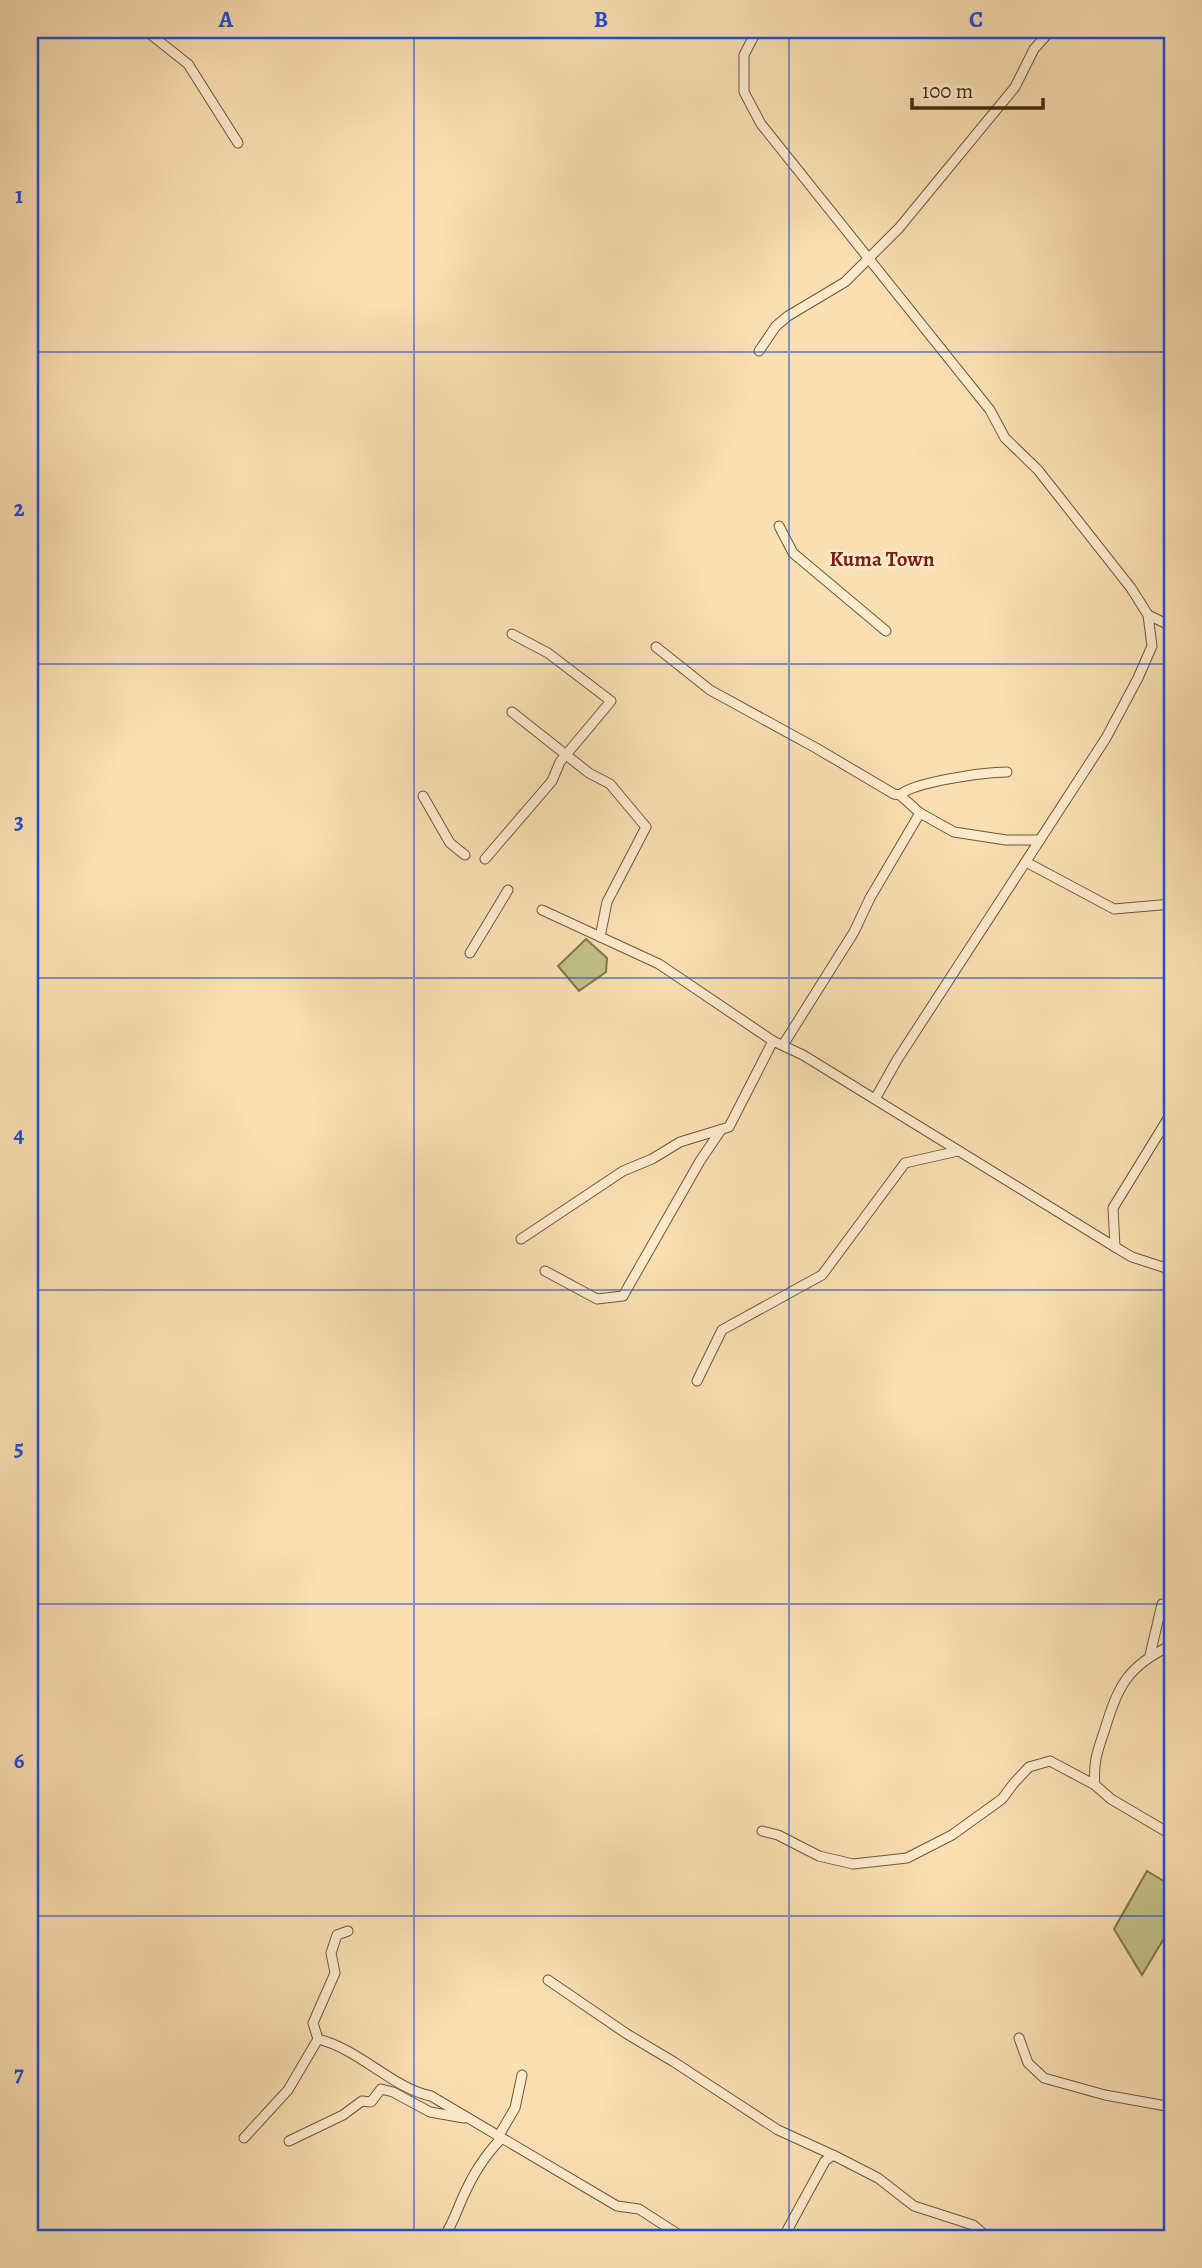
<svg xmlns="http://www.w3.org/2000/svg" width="1202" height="2268" font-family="Alegreya,serif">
<rect width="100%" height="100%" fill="#fadfb2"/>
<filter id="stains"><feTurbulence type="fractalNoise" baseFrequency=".00286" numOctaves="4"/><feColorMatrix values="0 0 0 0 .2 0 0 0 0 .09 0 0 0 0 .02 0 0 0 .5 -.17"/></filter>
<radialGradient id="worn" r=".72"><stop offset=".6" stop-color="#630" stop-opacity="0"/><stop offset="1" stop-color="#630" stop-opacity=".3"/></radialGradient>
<g fill="#c2c189" stroke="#82764b" stroke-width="2">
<path d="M586 939 607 958 606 972 579 991 558 966Z"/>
<path d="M1147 1871 1172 1886V1945L1163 1940 1142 1975 1114 1929Z"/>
</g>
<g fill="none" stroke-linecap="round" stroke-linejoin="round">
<g stroke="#705736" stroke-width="11">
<g id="minor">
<path d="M145 30 188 64 238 143"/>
<path d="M757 30 744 55V92L761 124 990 410 1005 438 1038 470 1131 588 1148 615 1152 646 1138 678 1106 738 897 1060 875 1099"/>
<path d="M759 351 776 326 788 316 845 282 899 228 1015 87 1034 49 1051 30"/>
<path d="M779 526 793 553 886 631"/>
<path d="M1148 615 1165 623 1172 629"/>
<path d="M656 647 710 690 816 748 894 794 900 795 920 813 954 832 1006 840H1040"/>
<path d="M512 712 589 773 610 784 646 827 607 902 600 937"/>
<path d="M900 795C913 782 986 772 1007 772"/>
<path d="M423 796 450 843 465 855"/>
<path d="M485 859 552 781 560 762 611 701 548 653 512 634"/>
<path d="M1026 862 1114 909 1172 904 1170 889 1172 884"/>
<path d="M542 910 659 964 773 1041 803 1055 1115 1247 1132 1257 1172 1270"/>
<path d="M470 953 508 890"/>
<path d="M783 1045 854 932 870 898 920 813"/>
<path d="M521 1239 623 1171 652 1159 680 1142 729 1127 773 1041"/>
<path d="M1115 1247 1113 1208 1172 1112"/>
<path d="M545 1271 597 1299 623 1296 700 1161 721 1130"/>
<path d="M697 1381 722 1330 822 1275 905 1163 958 1151"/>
<path d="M1172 1645C1127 1666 1118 1686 1104 1732 1097 1752 1093 1764 1095 1785L1111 1799 1172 1835"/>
<path d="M1150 1655 1162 1604"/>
<path d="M762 1831 778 1835 819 1856 853 1864 907 1858 952 1835 1002 1799 1014 1783 1029 1767 1050 1761 1095 1785"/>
<path d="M548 1980 627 2034 674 2062 778 2130 833 2155 878 2178 914 2206 973 2225 988 2238"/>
<path d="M1019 2038 1028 2063 1044 2078 1105 2095 1172 2107"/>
<path d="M318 2039C361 2050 392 2088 431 2096L617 2206 639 2209 684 2238"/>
<path d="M498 2137 515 2108 522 2075"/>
<path d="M244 2138 288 2090 318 2039 313 2023 335 1973 331 1953 337 1935 348 1931"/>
<path d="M289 2141 343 2115 362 2101 371 2102 381 2089 393 2092 430 2112 464 2118"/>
<path d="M443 2238C452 2226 456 2213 462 2199 472 2176 484 2156 501 2139"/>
<path d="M783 2238 825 2161 833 2155"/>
</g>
</g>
<use href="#minor" stroke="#fceacd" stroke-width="9"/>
</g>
<path fill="none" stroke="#1d4ed8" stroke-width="2" stroke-opacity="0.55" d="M414 30V2238M789 30V2238M30 352H1172M30 664H1172M30 978H1172M30 1290H1172M30 1604H1172M30 1916H1172"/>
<g text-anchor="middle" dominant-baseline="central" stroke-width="5" stroke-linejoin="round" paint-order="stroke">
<g font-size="21" font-weight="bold" fill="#7a1f14" stroke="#fceacd">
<text x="882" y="559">Kuma Town</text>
</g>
</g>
<rect width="1202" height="2268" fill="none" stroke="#fadfb2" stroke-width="77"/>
<path d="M912 98v10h131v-10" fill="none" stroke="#422a0d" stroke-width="3.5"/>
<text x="922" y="98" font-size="21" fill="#422a0d" stroke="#fceacd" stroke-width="5" paint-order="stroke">100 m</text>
<rect x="38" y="38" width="1126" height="2192" fill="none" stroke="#1d4ed8" stroke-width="2.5"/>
<g font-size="23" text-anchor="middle" font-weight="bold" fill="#1d4ed8">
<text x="226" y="27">A</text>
<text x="601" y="27">B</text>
<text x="976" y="27">C</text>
<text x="19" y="203">1</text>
<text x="19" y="516">2</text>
<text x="19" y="829">3</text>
<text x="19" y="1142">4</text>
<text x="19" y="1455">5</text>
<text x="19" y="1768">6</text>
<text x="19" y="2081">7</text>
</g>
<rect width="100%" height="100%" filter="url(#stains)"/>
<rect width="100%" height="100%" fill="url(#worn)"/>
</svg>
